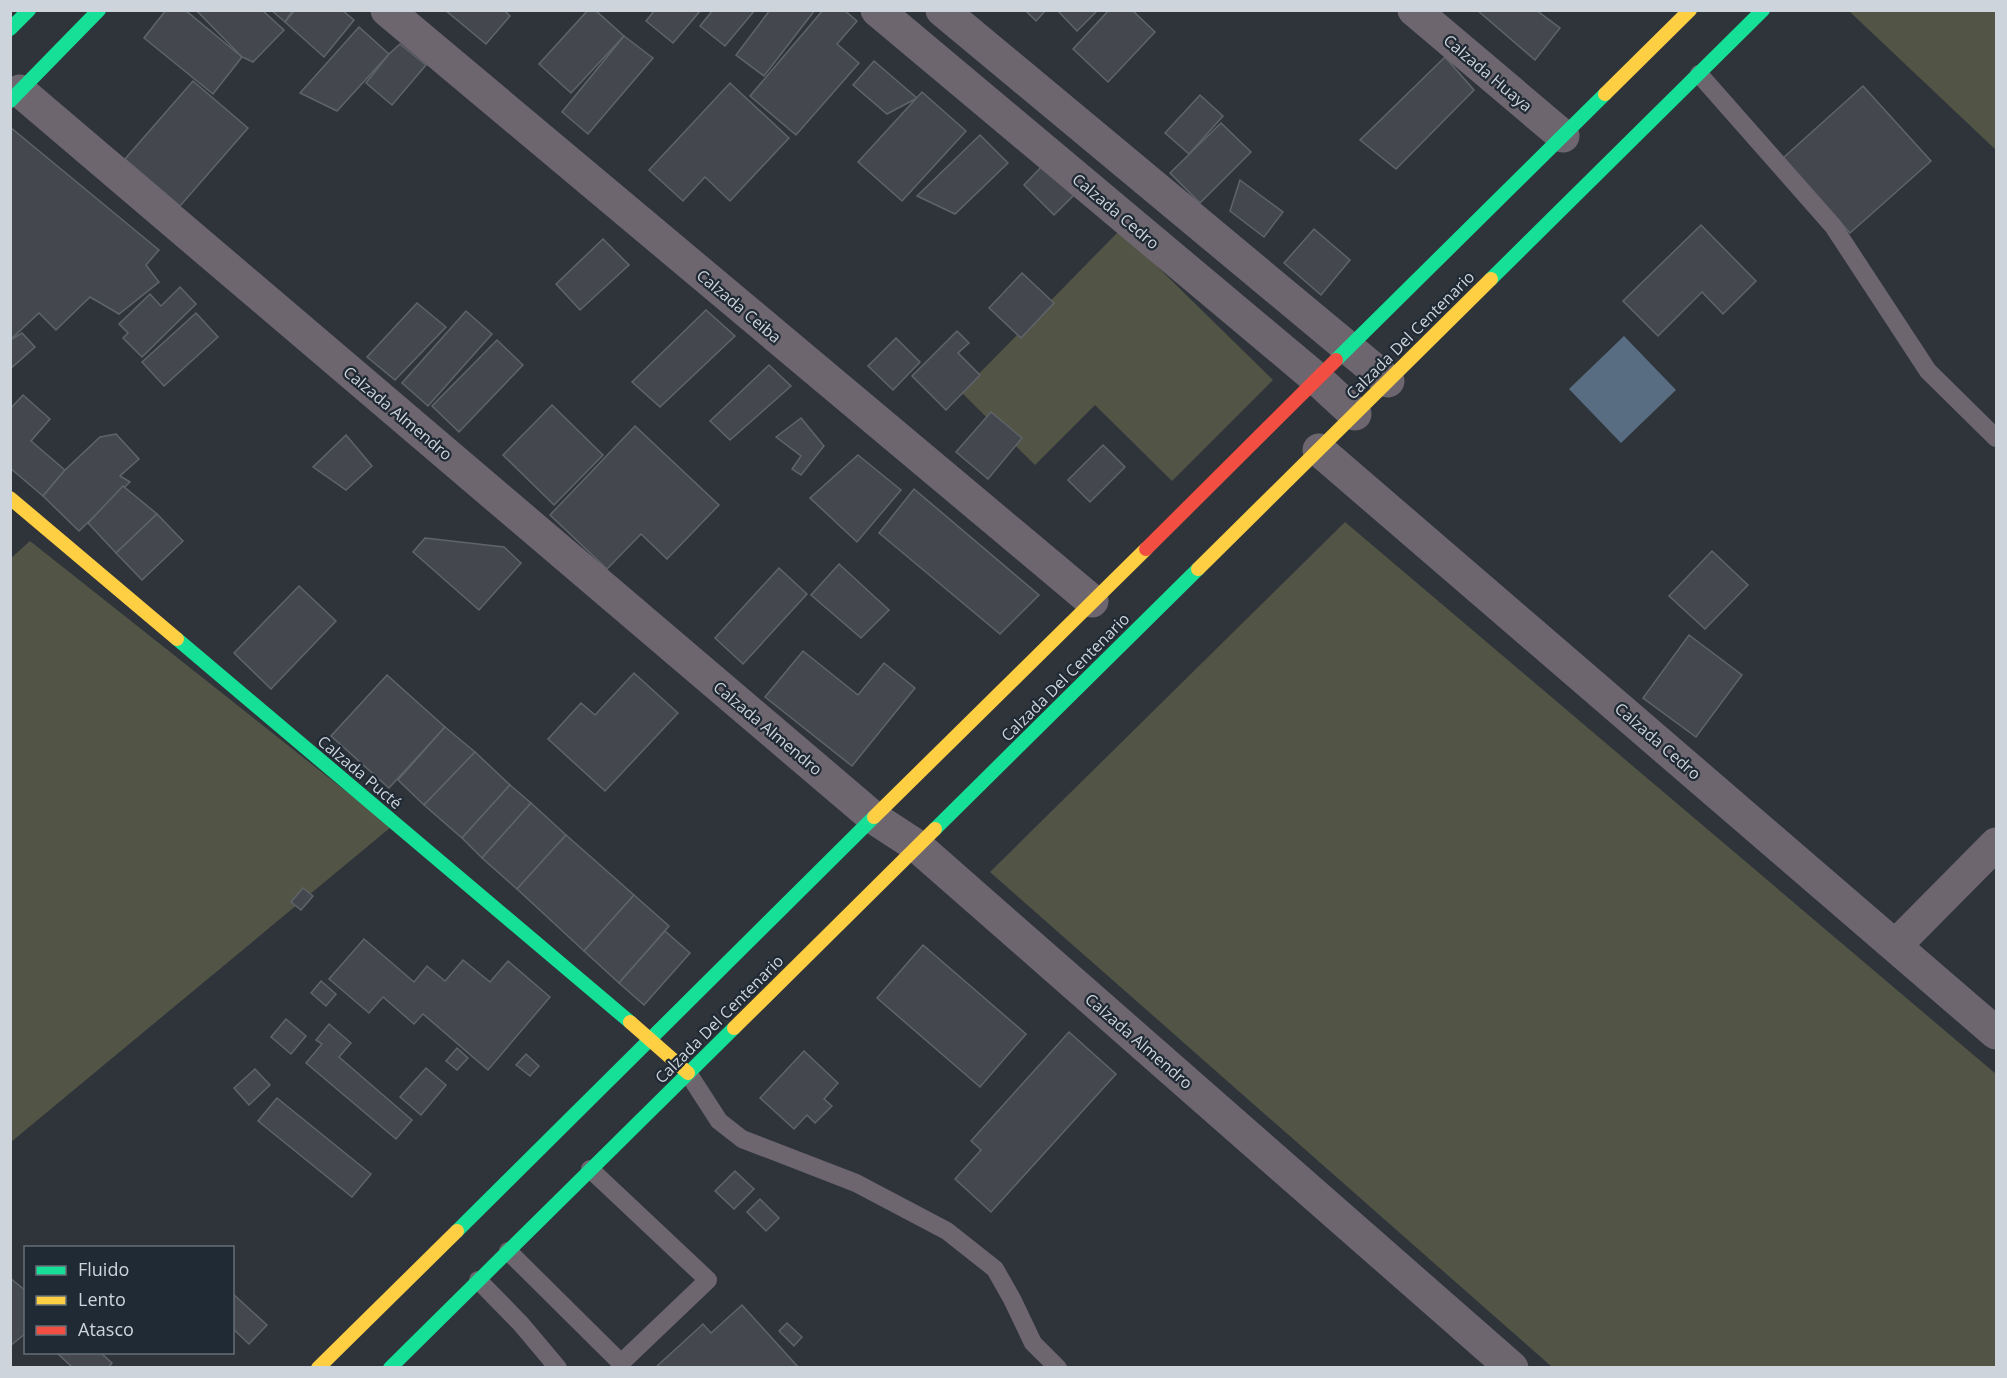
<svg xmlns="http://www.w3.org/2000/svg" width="2007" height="1378" font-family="'Open Sans',sans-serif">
<rect width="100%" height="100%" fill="#2f343a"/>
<g fill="#525546">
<path d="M1849 11H1996V150Z"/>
<path d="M1120 230 1273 380 1172 481 1095 405 1035 465 961 392Z"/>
<path d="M1345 522 1996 1074V1367H1552L990 872Z"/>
<path d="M30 541 391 827 11 1142 10 559Z"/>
</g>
<path fill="#586d82" d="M1624 336 1676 390 1621 443 1569 389Z"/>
<g fill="#44484e" stroke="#5f6469" stroke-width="1.5">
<path d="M166 10H185L242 57 213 94 144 38Z"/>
<path d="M196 10H262L284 30 253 62 242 57Z"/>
<path d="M271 10H293L285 22Z"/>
<path d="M295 10H342L354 20 324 57 285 22Z"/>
<path d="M445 10H504L510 16 486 44Z"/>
<path d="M588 10H595L624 36 571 93 539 64Z"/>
<path d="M655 10H701L673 43 646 21Z"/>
<path d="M713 10H755L725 46 700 26Z"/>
<path d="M770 10H815L764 76 736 55Z"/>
<path d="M823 10H844L857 21 837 44 859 63 796 135 750 96Z"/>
<path d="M1025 10H1046L1036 21Z"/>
<path d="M1057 10H1098L1077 31Z"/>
<path d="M1109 10H1132L1155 32 1108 82 1073 49Z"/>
<path d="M1477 10H1536L1560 28 1535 60Z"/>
<path d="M359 27 389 54 337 111 300 93Z"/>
<path d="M624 36 653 58 588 134 562 112Z"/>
<path d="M400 44 426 65 392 105 366 83 389 54Z"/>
<path d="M1445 57 1474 90 1396 169 1360 140Z"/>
<path d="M874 61 917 98 887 114 853 85Z"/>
<path d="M193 81 248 128 180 206 125 159Z"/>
<path d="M730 83 789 138 730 201 705 177 683 201 649 170Z"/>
<path d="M1863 86 1931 161 1850 233 1783 158Z"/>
<path d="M922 92 966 131 902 201 858 162Z"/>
<path d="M1200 95 1223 116 1189 154 1165 133Z"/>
<path d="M1221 123 1251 152 1200 203 1170 173Z"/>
<path d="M10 127 159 250 146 265 159 282 119 314 90 297 56 330 39 313 10 340Z"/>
<path d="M980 135 1008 163 955 214 917 196Z"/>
<path d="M1044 164 1075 194 1054 215 1024 185Z"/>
<path d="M1240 180 1283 212 1264 237 1230 211Z"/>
<path d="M1701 225 1756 281 1723 314 1702 292 1658 336 1623 301Z"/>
<path d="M1314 229 1350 260 1321 295 1284 263Z"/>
<path d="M603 239 629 265 580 310 556 284Z"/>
<path d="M1022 273 1054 303 1021 338 989 308Z"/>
<path d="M180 287 196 304 142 357 123 338 128 333 119 324 150 294 161 306Z"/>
<path d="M417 303 446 327 395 380 367 357Z"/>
<path d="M706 310 735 336 660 407 632 382Z"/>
<path d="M466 311 492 334 428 406 402 383Z"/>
<path d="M196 313 218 337 164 386 142 362Z"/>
<path d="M957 331 969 343 958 353 980 375 946 410 912 376Z"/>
<path d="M22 333 35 347 10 369V340Z"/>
<path d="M896 338 920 362 893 390 868 366Z"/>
<path d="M497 340 523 365 459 432 432 406Z"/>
<path d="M769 365 791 386 730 440 710 421Z"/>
<path d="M23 395 50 419 31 441 65 470 43 496 10 468V409Z"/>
<path d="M552 405 603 455 554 505 503 455Z"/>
<path d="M991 412 1022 438 988 479 956 452Z"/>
<path d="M801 418 824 446 801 475 792 469 801 456 776 437Z"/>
<path d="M635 426 719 505 667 559 641 534 607 569 550 515Z"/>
<path d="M116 434 139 459 120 476 130 482 79 531 43 496 65 470 100 437Z"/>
<path d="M346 435 372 466 346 490 313 467Z"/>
<path d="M1103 445 1125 467 1090 502 1068 480Z"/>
<path d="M858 455 901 490 857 542 810 498Z"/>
<path d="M123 486 157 514 116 553 88 523Z"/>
<path d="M914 489 1039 595 1000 634 879 533Z"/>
<path d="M157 514 183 541 142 580 116 553Z"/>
<path d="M425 538 504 547 521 563 479 610 413 552Z"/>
<path d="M1712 551 1748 585 1705 629 1669 596Z"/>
<path d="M839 564 889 610 861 638 811 595Z"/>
<path d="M779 568 807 594 743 664 715 638Z"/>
<path d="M299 586 336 621 271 689 234 653Z"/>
<path d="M1689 635 1742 675 1696 737 1643 698Z"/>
<path d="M803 651 858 695 884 663 915 688 852 766 765 697Z"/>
<path d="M634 673 678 713 605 791 548 739 581 703 595 715Z"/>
<path d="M387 675 445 727 389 788 331 736Z"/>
<path d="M445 727 475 752 424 805 398 780Z"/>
<path d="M475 752 510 785 462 838 424 805Z"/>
<path d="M510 785 531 803 482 858 462 838Z"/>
<path d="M531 803 566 835 517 889 482 858Z"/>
<path d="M566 835 634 895 584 951 517 889Z"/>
<path d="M303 888 313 896 301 910 291 902Z"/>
<path d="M634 895 669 926 619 983 584 951Z"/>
<path d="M665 931 690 953 644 1005 619 983Z"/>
<path d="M364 939 414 982 427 966 445 981 463 960 490 982 508 961 550 997 488 1070 423 1014 414 1024 383 997 369 1013 329 979Z"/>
<path d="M923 945 1026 1034 980 1087 877 998Z"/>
<path d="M321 981 336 994 326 1006 311 993Z"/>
<path d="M286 1019 306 1036 291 1054 271 1037Z"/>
<path d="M329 1024 351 1043 339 1057 412 1120 396 1139 306 1063 322 1044 316 1040Z"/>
<path d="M1069 1032 1116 1074 991 1212 955 1179 981 1150 971 1141Z"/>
<path d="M457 1048 468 1058 457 1070 446 1061Z"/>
<path d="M804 1051 838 1083 824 1099 832 1106 815 1123 807 1115 794 1129 760 1098Z"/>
<path d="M526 1054 539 1066 530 1076 516 1065Z"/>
<path d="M426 1068 446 1085 421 1115 400 1097Z"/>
<path d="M255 1069 270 1085 249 1105 234 1088Z"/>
<path d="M277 1098 371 1174 352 1197 258 1121Z"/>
<path d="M735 1171 754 1189 734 1209 715 1191Z"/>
<path d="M760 1199 779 1218 766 1231 747 1212Z"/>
<path d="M10 1278 26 1291V1333L10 1346Z"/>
<path d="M232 1293 267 1325 249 1344 232 1328Z"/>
<path d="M742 1305 799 1368 656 1367 703 1324 711 1333Z"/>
<path d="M787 1323 802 1337 794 1346 779 1331Z"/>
<path d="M56 1352H100L112 1363 108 1368H73Z"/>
</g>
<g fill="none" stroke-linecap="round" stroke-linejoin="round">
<g stroke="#6d666e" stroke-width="18">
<path d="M1699 74 1833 226 1928 371 1996 438"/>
<path d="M688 1073 719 1121 742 1139 856 1183 947 1231 995 1269 1012 1299 1033 1343 1058 1368"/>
<path d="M508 1251 621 1363 708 1280 590 1169"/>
<path d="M478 1280 521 1324 558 1368"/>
</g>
<g stroke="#6d666e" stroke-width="33">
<path d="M387 10 1092 601"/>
<path d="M877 10 1317 379 1355 414"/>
<path d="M942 10 1388 381"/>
<path d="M1414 10 1563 136"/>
<path d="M20 91 874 818 917 846 1512 1368"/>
<path d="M1319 450 1996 1033"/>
<path d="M1896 945 1996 844"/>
</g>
<g stroke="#16e098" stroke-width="14">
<path d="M10 29 29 10"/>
<path d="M10 101 99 10"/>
<path d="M1491 279 1763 10"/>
<path d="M1336 360 1605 94"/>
<path d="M177 639 630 1022"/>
<path d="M935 829 1198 569"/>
<path d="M457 1231 874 817"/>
<path d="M390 1368 734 1028"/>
</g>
<g stroke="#ffcf43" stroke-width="14">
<path d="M1605 94 1690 10"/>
<path d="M10 498 177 639"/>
<path d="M1198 569 1491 279"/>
<path d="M874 817 1146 549"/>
<path d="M630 1022 688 1073"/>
<path d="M734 1028 935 829"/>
<path d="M318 1368 457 1231"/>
</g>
<path stroke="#f24e42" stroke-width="14" d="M1146 549 1336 360"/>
</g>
<g text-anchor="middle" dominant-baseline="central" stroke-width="4.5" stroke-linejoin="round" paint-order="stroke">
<g font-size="16" fill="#ced4db" stroke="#202a35">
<text transform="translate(1488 73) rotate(40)">Calzada Huaya</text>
<text transform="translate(1116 211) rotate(40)">Calzada Cedro</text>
<text transform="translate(739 306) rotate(40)">Calzada Ceiba</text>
<text transform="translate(1410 335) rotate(-45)">Calzada Del Centenario</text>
<text transform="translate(398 413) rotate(40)">Calzada Almendro</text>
<text transform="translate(1065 677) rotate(-45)">Calzada Del Centenario</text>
<text transform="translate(768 728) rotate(40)">Calzada Almendro</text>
<text transform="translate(1658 741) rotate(41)">Calzada Cedro</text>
<text transform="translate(360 772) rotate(40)">Calzada Pucté</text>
<text transform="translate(719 1019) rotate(-45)">Calzada Del Centenario</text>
<text transform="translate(1139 1041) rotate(41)">Calzada Almendro</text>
</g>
</g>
<rect width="2007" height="1378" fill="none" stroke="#ced4db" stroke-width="24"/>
<rect x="24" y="1246" width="210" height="108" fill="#202a35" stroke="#666e77" stroke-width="1.5"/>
<rect x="36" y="1266" width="30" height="9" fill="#16e098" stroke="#666e77" stroke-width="1.5"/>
<text x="78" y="1276" font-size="18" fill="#ced4db">Fluido</text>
<rect x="36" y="1296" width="30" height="9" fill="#ffcf43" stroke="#666e77" stroke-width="1.5"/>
<text x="78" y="1306" font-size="18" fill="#ced4db">Lento</text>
<rect x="36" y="1326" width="30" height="9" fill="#f24e42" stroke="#666e77" stroke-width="1.5"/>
<text x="78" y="1336" font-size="18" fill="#ced4db">Atasco</text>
</svg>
